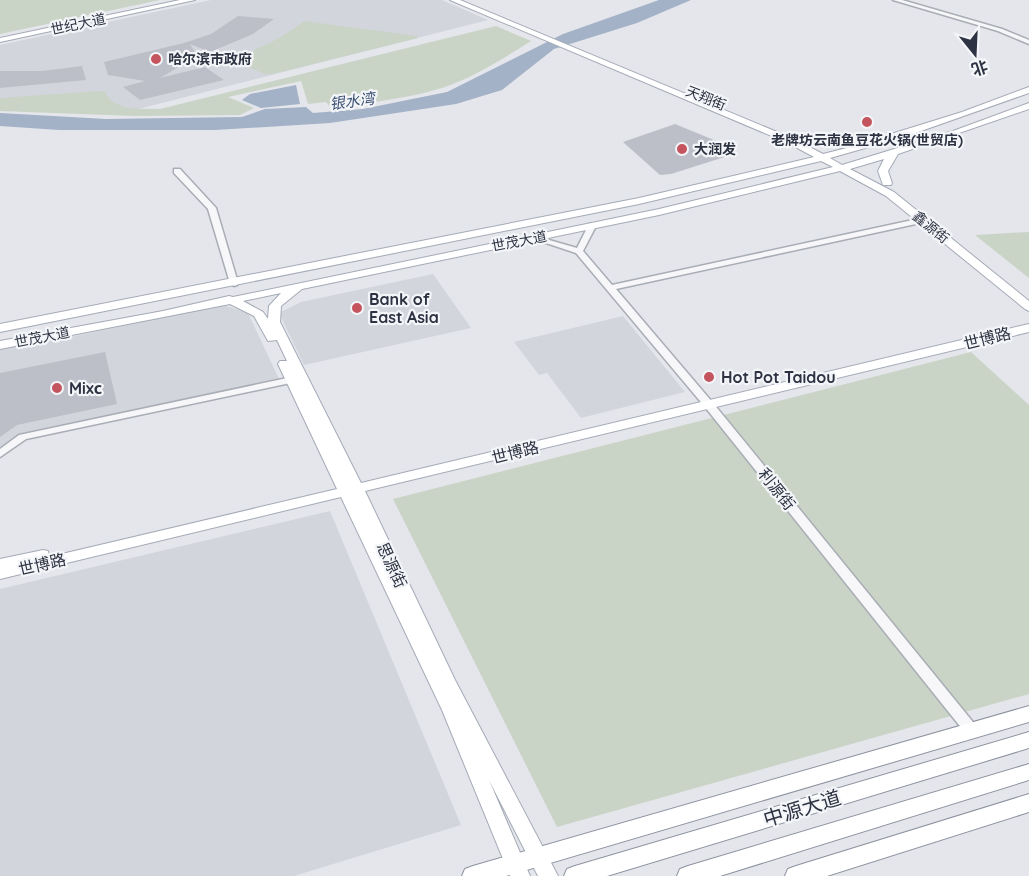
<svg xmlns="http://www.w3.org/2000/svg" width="1029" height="876" font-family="Quicksand,'Noto Sans SC',sans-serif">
<rect width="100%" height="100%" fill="#e4e6eb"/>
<g fill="#d3d5dd">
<path d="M211 0H442L488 20 119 114 0 108V45Z"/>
<path d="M433 274 471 328 304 365 279 313 301 302Z"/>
<path d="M223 305 248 313 279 379 22 433 0 449V348L70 337Z"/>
<path d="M623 316 685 392 581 418 547 373 539 375 514 342Z"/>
<path d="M330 511 461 825 294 876H0V589Z"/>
</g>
<g fill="#c9d4c6">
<path d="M0 0H160L0 34Z"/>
<path d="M304 21 417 36 418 38 273 74H265L234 61V59C259 48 283 38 304 21Z"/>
<path d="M496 26 531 41C504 58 476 76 445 87 409 99 369 102 331 108L326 102 308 104 301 81 228 97 254 108 240 115 134 116 0 111V98L98 91 105 92C116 112 139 108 160 109Z"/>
<path d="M1029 232V278L975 235Z"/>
<path d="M971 352 1029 405V694L557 827 393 499Z"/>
</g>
<g fill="#a3b2c7">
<path d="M659 0H691L637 23 554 49 502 90 456 104 330 123 215 130H59L0 126V113L106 119 242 117 265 109 306 107 313 113 363 109 447 92 563 34Z"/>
<path d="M296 85 300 104 261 108 242 100 250 94Z"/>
</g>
<g fill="#bcbfc7">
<path d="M238 16 274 19 253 34 210 52 190 44 197 56 160 78 205 67 224 80 140 100 123 87 145 81 108 75 104 62 184 43 211 34Z"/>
<path d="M82 66 86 80 0 88V71H42Z"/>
<path d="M675 124 731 147 737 153 671 174 660 175 623 142Z"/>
<path d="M105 352 117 404 17 425 0 437V373Z"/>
</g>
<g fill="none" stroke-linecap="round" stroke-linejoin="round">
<g stroke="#a9adb5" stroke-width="3">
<g id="minor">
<path d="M893 0H902L1002 29 1029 40V44L998 31Z"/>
<path d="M174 169H180L216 208 238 283 237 285 234 286 230 283 208 209 174 173Z"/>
<path d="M922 218 926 220 925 222 616 289 713 403 977 727 979 731 977 735 972 736 967 735 705 407 576 253 531 238 535 236 577 248 589 224H595L596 226 583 251 612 285Z"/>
<path d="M292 377 295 378 297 380 295 382 26 439 0 457V449L19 435Z"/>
</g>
</g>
<g stroke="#a4aab6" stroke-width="2">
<g id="major">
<path d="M180 0H195L0 42V38Z"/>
<path d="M450 0H460L794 139 823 154 847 148 818 145 795 137 800 134 819 139 859 144 962 112 1029 87V93L904 137 830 158 842 165 953 131 1029 103V109L898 154 888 171 892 183 891 185H883L878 171 884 159 850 169 894 192 1029 301V311L1025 309 886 196 840 171 659 215 302 289 281 306 280 322 361 483 1029 324V332L365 491 455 680 558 876H538L489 780 530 876H510L442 710 341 497 0 579V559L43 550 48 551 49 557 337 489 278 364 280 361H287L277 340 268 341 254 316 230 304 0 349V341L163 311 229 296 233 297 659 209 833 167 821 161 639 204 0 332V324L639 198 814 157 788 143ZM281 293 269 306 268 319 263 312 243 301Z"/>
</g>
</g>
<g stroke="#8d93a0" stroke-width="2">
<g id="highway">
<path d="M1029 706V722L506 876H462L465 869 473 866Z"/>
<path d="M1029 732V748L607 876H564L567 869 575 866Z"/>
<path d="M1029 764V780L720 876H677L680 869 688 866Z"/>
<path d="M1029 794V812L827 876H785L788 869 796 866Z"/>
</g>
</g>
<use href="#minor" fill="#f7f7f9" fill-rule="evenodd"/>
<use href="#major" fill="#fff" fill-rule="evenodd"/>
<use href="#highway" fill="#fff" fill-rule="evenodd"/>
</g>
<g fill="#c4555e" stroke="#f4f5f8" stroke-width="2">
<circle cx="156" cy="59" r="6"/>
<circle cx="867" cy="122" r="6"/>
<circle cx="682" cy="149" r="6"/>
<circle cx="357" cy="308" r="6"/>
<circle cx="709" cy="377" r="6"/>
<circle cx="57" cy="388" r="6"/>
</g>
<g text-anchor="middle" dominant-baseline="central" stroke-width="4.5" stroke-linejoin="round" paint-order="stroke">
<g font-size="14" fill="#2d3342" stroke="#f4f5f8">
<text transform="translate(78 24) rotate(-12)">世纪大道</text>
<text transform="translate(706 98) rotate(22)">天翔街</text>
<text transform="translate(931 227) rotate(39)">鑫源街</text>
<text transform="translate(519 241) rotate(-11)">世茂大道</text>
<text transform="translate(42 337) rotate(-11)">世茂大道</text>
</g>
<g font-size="14" font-weight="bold" fill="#2d3342" stroke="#f4f5f8" text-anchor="start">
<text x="168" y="59">哈尔滨市政府</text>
<text x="867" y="140" text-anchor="middle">老牌坊云南鱼豆花火锅(世贸店)</text>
<text x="694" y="149">大润发</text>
</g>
<g font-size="15" font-style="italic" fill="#3a5073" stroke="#f4f5f8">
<text transform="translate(352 101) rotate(-8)">银水湾</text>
</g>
<g font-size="16" font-weight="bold" fill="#2d3342" stroke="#f4f5f8" text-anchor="start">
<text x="369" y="299">Bank of<tspan x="369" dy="18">East Asia</tspan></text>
<text x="721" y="377">Hot Pot Taidou</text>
<text x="69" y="388">Mixс</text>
</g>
<g font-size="16" fill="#2d3342" stroke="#f4f5f8">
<text transform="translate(987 338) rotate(-14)">世博路</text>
<text transform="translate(515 452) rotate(-14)">世博路</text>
<text transform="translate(777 489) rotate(51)">利源街</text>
<text transform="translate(42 564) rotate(-13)">世博路</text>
<text transform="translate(392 565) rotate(65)">思源街</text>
</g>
<g font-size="20" fill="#2d3342" stroke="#f4f5f8">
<text transform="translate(802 808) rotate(-17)">中源大道</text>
</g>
</g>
<g transform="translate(975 54) rotate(162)" stroke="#f4f5f8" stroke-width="4.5" paint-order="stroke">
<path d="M0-4.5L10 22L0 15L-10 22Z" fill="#2d3342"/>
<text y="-9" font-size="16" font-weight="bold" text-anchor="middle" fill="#2d3342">北</text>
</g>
</svg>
